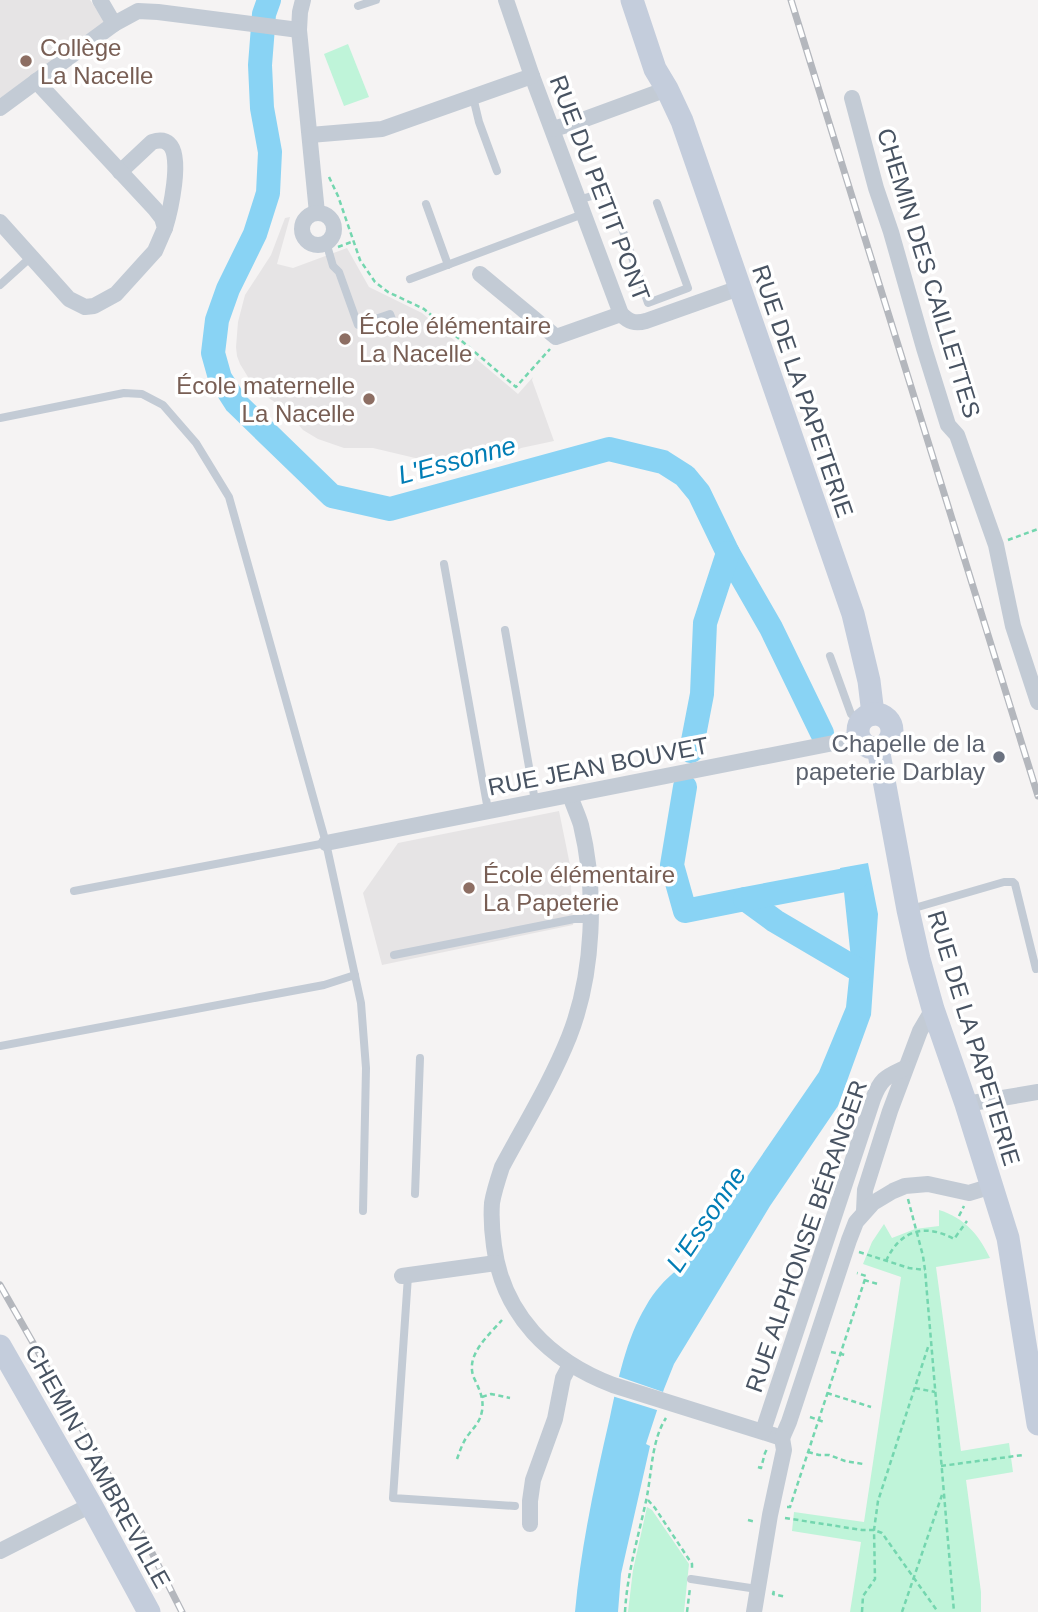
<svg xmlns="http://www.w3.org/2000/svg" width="1038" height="1612" font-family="Arial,sans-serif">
<rect width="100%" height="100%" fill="#f5f3f3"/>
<g fill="#e6e4e5">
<path d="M0 0H90L106 23 0 98Z"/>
<path d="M290 217 277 264 293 268 347 248 369 287 422 313 518 394 533 377 532 380 554 441 521 448 506 456 487 463 466 464 432 462 373 448H344L318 439 303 430 284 408 267 397 251 382 240 364 237 356 236 347 238 322 245 295 271 255 285 218Z"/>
<path d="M559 811 570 865 573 925 382 965 363 893 398 843Z"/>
</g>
<g fill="#bff4d9">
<path d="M348 44 369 97 344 106 324 54Z"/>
<path d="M939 1210C965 1218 979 1235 990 1258L936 1267 961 1451 1009 1443 1013 1472 966 1480 981 1592V1612H850L861 1542 792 1531 794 1512 864 1522 901 1277 863 1264 872 1242 884 1224 892 1238 915 1229 939 1226Z"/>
<path d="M647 1507 652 1510 689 1564 684 1612H628L633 1570Z"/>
</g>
<path fill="#89d3f4" d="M868 863 878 914 871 1015 838 1106 770 1206 674 1364 664 1389 646 1444 650 1446 621 1574 618 1612H575C581 1546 595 1482 610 1417 618 1380 626 1339 646 1306 657 1286 672 1273 690 1260L819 1072 846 1007 851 959 844 892 840 868Z"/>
<path fill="#f5f3f3" d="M617 1376 666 1393 660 1411 612 1396Z"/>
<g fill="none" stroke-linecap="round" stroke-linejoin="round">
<g stroke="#89d3f4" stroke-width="24">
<path d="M269 0 264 14 260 65 262 108 270 152 268 193 255 234 228 289 217 320 213 353 220 378 236 403 332 496 390 509 609 449 663 462 685 476 699 493 728 553 771 628 822 733"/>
<path d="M691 751 702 694 705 623 728 553"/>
<path d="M685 787 672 865 685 911 745 899 775 921 860 971"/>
<path d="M745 899 856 878"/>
</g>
<g stroke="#74d6af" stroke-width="2.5" stroke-dasharray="5 3.5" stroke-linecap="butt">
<path d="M329 177 338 196 360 260 375 282 388 292 424 309 516 387 550 349"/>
<path d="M338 247 354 241"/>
<path d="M1008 540 1038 529"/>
<path d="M908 1199 923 1256 925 1270 954 1612"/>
<path d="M959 1216 964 1206"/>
<path d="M859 1252 909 1268 925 1270"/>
<path d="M886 1261C900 1230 925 1223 954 1239L967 1221"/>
<path d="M864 1280 878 1284"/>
<path d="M831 1352 845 1355"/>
<path d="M915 1388 935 1392"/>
<path d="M827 1393 871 1407"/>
<path d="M482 1397 491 1394 510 1398"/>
<path d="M810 1417 824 1422"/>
<path d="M808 1452 819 1455H829L845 1461 863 1464"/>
<path d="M457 1459C460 1451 463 1441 469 1434 475 1426 480 1422 482 1411 484 1399 480 1391 475 1380 463 1357 488 1336 502 1320"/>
<path d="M941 1466 1023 1455"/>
<path d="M758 1467 761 1468 765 1453 767 1449"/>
<path d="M648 1500 655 1508 692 1564V1571"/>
<path d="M787 1507H790L866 1276 857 1273"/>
<path d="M785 1518 862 1530H874L882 1533 938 1612"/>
<path d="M748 1520 756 1522"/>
<path d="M774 1591 773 1594 786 1597"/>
<path d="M625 1612C627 1574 638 1538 646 1501 652 1474 651 1441 666 1418"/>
<path d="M687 1612 690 1588"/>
<path d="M862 1612 863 1596 875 1579 874 1530 878 1501 929 1344"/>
<path d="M902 1612 942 1495"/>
</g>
<g stroke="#c3cbd5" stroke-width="8">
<path d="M358 6 376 0"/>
<path d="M473 97 479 122 497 171"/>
<path d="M578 200 609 191 648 303 688 288 657 203"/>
<path d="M426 204 448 265"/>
<path d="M326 242 333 266 339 272 358 325 390 314 396 330"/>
<path d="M410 279 583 214"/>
<path d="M0 285 31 257"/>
<path d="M0 418 124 393 142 394 163 405 196 443 229 497 326 843 361 1003 366 1068 363 1211"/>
<path d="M444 564 488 810"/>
<path d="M505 630 535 801"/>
<path d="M830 656 851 714 861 720"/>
<path d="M74 891 326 843"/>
<path d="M911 909 1004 882H1013L1015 884 1036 969"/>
<path d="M394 955 574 919H590"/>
<path d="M0 1046 324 985 355 975"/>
<path d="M415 1194 420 1058"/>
<path d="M408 1276 393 1498 515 1506"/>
<path d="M691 1579 757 1589"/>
</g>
<g stroke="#c3cbd5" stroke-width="16">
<path d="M100 0 114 24"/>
<path d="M303 0 300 12 299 30 317 213"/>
<path d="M506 0 532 76 621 314C629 322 635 324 646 321L739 288"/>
<path d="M852 98 876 188 891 232 924 348 948 425 957 435 996 545 1013 626 1038 702"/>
<path d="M0 108 114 24 138 11 158 12 299 30"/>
<path d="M553 129 577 122 667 89"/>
<path d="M310 135 382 129 532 76"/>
<path d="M120 172 152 142C158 140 164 139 169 144 183 156 170 212 165 228"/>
<circle cx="318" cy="229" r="16"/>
<path d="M0 222 69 299 85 307 94 306 116 294 155 251 165 228 162 218 155 209 36 81"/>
<path d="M480 274 556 337 621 314"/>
<path d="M570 795C573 805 578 815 581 825 597 891 594 974 569 1037 551 1082 525 1124 502 1167 498 1179 494 1191 492 1203 491 1217 492 1232 494 1246 503 1315 550 1361 613 1385L782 1438"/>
<path d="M326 843 859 738"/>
<path d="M966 1104 1038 1092"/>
<path d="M864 1211 865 1190 890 1111 920 1031 933 1009"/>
<path d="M402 1276 496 1263"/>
<path d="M763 1431 873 1099C881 1078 886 1077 905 1068"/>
<path d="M782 1438 789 1422 849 1240 856 1222 873 1203 893 1191 905 1186 928 1184 969 1193 992 1186"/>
<path d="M530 1524V1501L533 1480 555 1419 563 1378 570 1365"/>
<path d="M0 1551 91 1505"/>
<path d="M754 1612 770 1515 784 1450 782 1438"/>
</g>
<g stroke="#c4cddc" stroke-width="23">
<path d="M632 0 655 69 667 89 682 121 853 614 869 681 873 714"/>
<circle cx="875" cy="731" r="17"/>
<path d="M878 748 908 910 919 959 933 1009 966 1104 1008 1238 1038 1424"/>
<path d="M0 1346 91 1505 149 1612"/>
</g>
<g stroke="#b4b7bd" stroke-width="7">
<g id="rail">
<path d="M791 0 1038 796"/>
<path d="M0 1285 146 1541 182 1612"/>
</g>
</g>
<use href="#rail" stroke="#fff" stroke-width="4.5" stroke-dasharray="13" stroke-linecap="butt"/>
</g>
<g fill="#8d6e63" stroke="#fff" stroke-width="2.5">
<circle cx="26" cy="61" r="7"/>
<circle cx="345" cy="339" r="7"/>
<circle cx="369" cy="399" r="7"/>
<circle cx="469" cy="888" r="7"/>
</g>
<circle fill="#6b7280" stroke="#fff" stroke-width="2.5" cx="999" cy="757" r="7"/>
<g text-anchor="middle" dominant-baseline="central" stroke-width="7" stroke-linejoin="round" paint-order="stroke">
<g font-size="24" fill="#785e54" stroke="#fff" text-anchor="start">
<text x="40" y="47">Collège<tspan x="40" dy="28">La Nacelle</tspan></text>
<text x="359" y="325">École élémentaire<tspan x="359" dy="28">La Nacelle</tspan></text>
<text x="355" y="385" text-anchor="end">École maternelle<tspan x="355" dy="28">La Nacelle</tspan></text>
<text x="483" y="874">École élémentaire<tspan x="483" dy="28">La Papeterie</tspan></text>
</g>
<g font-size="24" fill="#485362" stroke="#fff">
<text transform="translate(600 188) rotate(69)">RUE DU PETIT PONT</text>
<text transform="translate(929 273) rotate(73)">CHEMIN DES CAILLETTES</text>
<text transform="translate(803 391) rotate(71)">RUE DE LA PAPETERIE</text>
<text transform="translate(598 766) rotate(-11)">RUE JEAN BOUVET</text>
<text transform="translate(974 1038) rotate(73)">RUE DE LA PAPETERIE</text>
<text transform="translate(806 1236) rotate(-71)">RUE ALPHONSE BÉRANGER</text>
<text transform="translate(98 1466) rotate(61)">CHEMIN D'AMBREVILLE</text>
</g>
<g font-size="24" fill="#5b616d" stroke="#fff" text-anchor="end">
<text x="985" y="743">Chapelle de la<tspan x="985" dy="28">papeterie Darblay</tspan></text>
</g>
<g font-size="26" font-style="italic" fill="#017db5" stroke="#fff">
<text transform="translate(457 460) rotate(-15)">L'Essonne</text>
<text transform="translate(706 1219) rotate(-56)">L'Essonne</text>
</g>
</g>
</svg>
